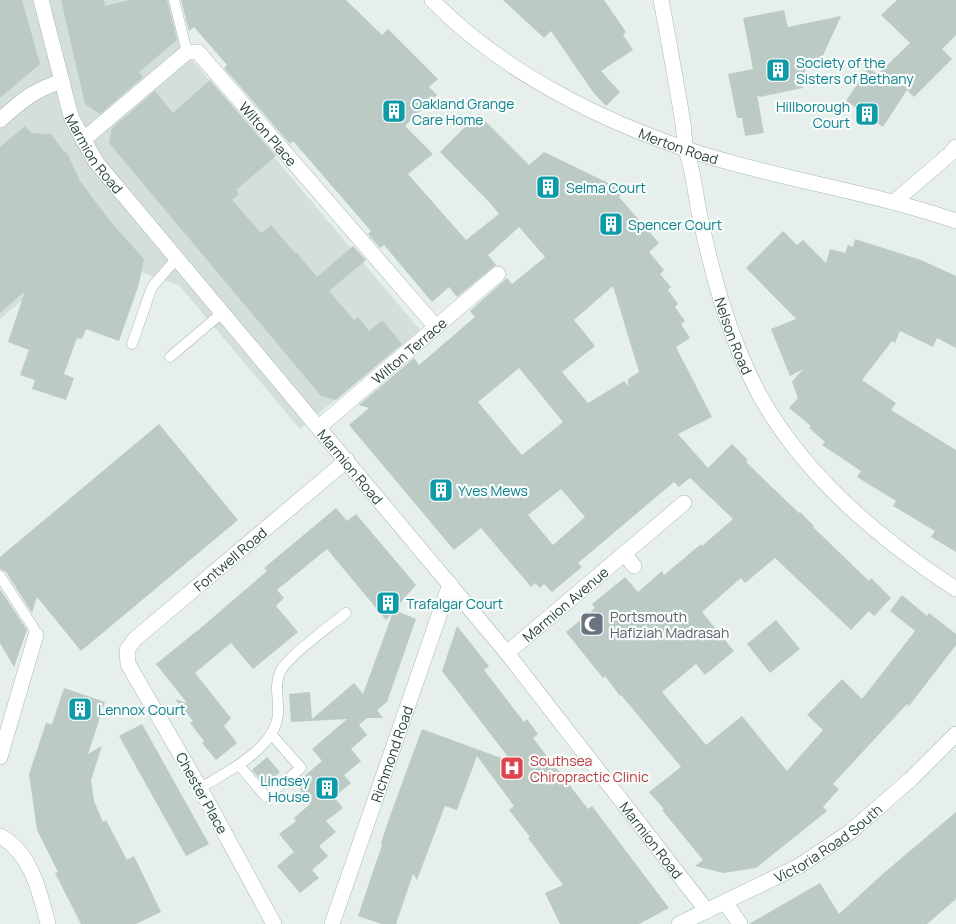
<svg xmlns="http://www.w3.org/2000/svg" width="956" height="924" font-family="Manrope,sans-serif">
<rect width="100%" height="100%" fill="#e6efeb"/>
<path fill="#d4dfda" d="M0 0H170L183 49 420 330 300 429 179 285 80 251 0 319Z"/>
<g fill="#bbcac4" fill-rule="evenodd">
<path d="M0 0H22L40 64 0 98Z"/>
<path d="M61 0H104L105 6 129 0H167L177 40 139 72 143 77 100 114 85 104Z"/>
<path d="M181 0H346L382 35 388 29 438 79 429 87 437 95 405 126 433 154 408 174 466 240 499 214 491 204 440 152 478 114 529 165 544 152 625 191 619 197 659 243 649 252 664 270 660 274 671 287 668 290 678 304 675 307 685 321 681 324 690 338 676 347 712 417 678 434 708 468 732 444 748 460 746 462 799 513 800 512 814 526 813 527 869 581 871 578 891 598 874 616 869 611 851 630 775 558 745 583 741 578 702 612 734 651 705 675 696 664 662 692 706 745 742 716 787 771 823 730 807 715 842 679 862 699 915 631 890 611 902 595 927 616 929 613 956 634V645L909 706 907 704 833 784 839 789 823 807 827 811 756 868 723 873 695 866 703 860 662 810 664 809 649 792 681 767 621 695 620 696 605 676 603 678 566 632 595 608 592 604 625 577 638 592 662 571 664 575 701 544 702 546 733 519 690 478 679 487 674 482 578 563 582 567 552 592 544 584 540 588 535 583 531 587 481 528 454 550 349 425 369 408 359 405 414 358 419 365 475 317 470 311 507 278 512 284 545 257 519 227 488 255 496 265 457 297 449 287 432 302 384 245 380 248 368 234 371 231 293 141 290 144 224 68 227 65 194 27 189 31ZM613 286 639 372 628 379V386L624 381 588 403 562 372 595 346 574 320ZM519 368 563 422 522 455 478 402ZM561 489 585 517 553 545 528 515Z"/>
<path d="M503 0H604L626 32 623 35 633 50 601 71 620 92 606 106 593 92 551 31 544 38Z"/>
<path d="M897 0H956V35L942 49 952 59 914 97 907 90 883 127 846 101 868 68 878 74 910 43 881 15Z"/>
<path d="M784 10 788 27 841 16 820 62 804 65 807 79 801 80 803 88 760 97 757 95 764 133 745 136 742 118H737L728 74 753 69 743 18Z"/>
<path d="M210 80 276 156 236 190 239 194 232 200 261 233 271 225 295 253 296 252 317 277 353 246 366 260 329 291 354 320 358 317 369 331 382 320 402 344 336 400 321 396 109 143 112 128 155 91 173 113Z"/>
<path d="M25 126 32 133 51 134 64 152 66 151 80 181 110 221 144 259 139 284 119 341 86 329 82 339 77 338 64 374 74 378 66 400 32 389 35 380 20 375 29 350 8 342 25 291 0 313V147Z"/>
<path d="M783 231 797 245 803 240 826 263 830 249 845 253 848 245 853 247 855 239 921 260 956 276V348L937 338 933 347 900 331 895 343 892 341 862 380 896 403 891 410 956 450V552L931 537 935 531 893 506 896 501 857 477 861 471 822 445 825 442 809 428 811 426 789 408 798 398 792 382 803 369 790 376 771 329 796 319 746 268Z"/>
<path d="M159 424 238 520 81 651 37 597 32 613 6 572 0 569V557Z"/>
<path d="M336 508 347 521 356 514 416 585 394 610 416 619 387 702 377 710 383 718H367L359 725 367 735 351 749 361 761 344 775 351 783 334 797 343 808 326 821 336 832 319 846 328 856 312 870 319 878 300 893 277 866 294 852 279 834 296 821 294 818 310 804 296 783 322 761 312 749 347 719 291 722 289 694 310 692 312 719 354 683 363 694 393 612 386 620 327 549 277 590 284 598 276 606 298 632 253 669 231 643 195 673 231 718 224 726 237 743 216 760 202 743 204 741 190 723 193 721 175 699 187 703 156 664 203 626 267 571 264 568Z"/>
<path d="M0 589 27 630 14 667 0 643Z"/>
<path d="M776 620 800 649 770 673 747 644Z"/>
<path d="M457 626 489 666 484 670 524 722 527 719 538 734 533 738 588 809 592 806 669 908 639 924H560L545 893 563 885 528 838 530 837 509 810 514 806 477 756 457 810 445 806 417 880 413 874 396 924H381L358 916 382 845 381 844 386 827 422 729 512 762 442 671Z"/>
<path d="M64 688 105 702 88 754 102 746 91 780 94 801 103 822 106 820 127 860 134 856 161 912 136 924H81L55 873 58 872 37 830 29 774 46 723 52 724Z"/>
<path d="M142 724 209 844 186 856 119 736Z"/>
<path d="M267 757 280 772 265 785 252 770Z"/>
<path d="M956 812V899L927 924H749L820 883 839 914 885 872Z"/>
</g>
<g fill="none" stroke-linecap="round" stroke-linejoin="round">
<g stroke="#a8b8b2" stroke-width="11">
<g id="service">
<path d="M174 0 187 52"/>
<path d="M132 344 152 287 177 258"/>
<path d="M170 357 223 312"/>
<path d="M0 576 33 627 36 635"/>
<path d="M239 765 266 797 301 768 271 734"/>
<path d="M200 788C227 772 275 749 278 714 279 700 274 685 280 672 289 655 330 626 346 613"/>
</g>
</g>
<g stroke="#a8b8b2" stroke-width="16">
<g id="minor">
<path id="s1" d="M41 0 68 105 72 119 96 162 507 653 707 911"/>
<path id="s2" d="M432 0C506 76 616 129 718 159 797 182 878 194 956 221"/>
<path id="s3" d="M661 0C669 41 676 82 683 123 684 131 684 140 686 149 687 154 689 159 690 164 694 179 696 196 699 212 712 274 729 338 759 394 804 476 879 539 956 589"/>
<path d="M0 120C23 100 32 91 62 81"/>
<path id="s4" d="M83 140 187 52H198L436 327"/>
<path d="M894 202 950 154 956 147"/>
<path id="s5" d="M319 427 498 274"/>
<path d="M624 553 634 566"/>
<path id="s6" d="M507 653 684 503"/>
<path d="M0 757 36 635"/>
<path d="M0 836C31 852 40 893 48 924"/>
<path d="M725 902 740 924"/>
<path id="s7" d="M274 924 200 788 128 664 127 650 135 639 347 460"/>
<path id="s8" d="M332 924 450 584"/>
</g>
</g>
<g stroke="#a4bbb3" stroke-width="16">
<g id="secondary">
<path id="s9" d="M679 924 799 866 850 832 911 779 956 734"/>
</g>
</g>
<use href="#service" stroke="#fff" stroke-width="10"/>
<use href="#minor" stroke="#fff" stroke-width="15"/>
<use href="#secondary" stroke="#fff" stroke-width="15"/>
</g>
<defs>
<g id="building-square" transform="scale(1.25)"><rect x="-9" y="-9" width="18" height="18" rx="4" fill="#0f9aa8" stroke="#f7fbf9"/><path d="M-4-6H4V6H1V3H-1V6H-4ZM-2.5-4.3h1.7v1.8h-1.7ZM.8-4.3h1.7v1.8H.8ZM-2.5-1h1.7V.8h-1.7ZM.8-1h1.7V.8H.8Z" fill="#fff"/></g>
<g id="mosque-square" transform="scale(1.25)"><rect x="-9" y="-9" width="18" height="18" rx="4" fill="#6b7280" stroke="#f7fbf9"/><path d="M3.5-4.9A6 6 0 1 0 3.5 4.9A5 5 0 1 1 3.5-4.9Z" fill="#fff"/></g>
<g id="hospital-square" transform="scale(1.25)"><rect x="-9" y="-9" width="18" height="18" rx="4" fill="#e0444e" stroke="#f7fbf9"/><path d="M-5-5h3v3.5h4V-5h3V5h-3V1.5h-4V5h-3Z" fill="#fff"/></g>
</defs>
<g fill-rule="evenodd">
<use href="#building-square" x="778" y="70"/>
<use href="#building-square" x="394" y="111"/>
<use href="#building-square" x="867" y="114"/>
<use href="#building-square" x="548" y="187"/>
<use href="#building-square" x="611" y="224"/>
<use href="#building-square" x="441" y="490"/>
<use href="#building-square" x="388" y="603"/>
<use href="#mosque-square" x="592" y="624"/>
<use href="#building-square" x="80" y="709"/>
<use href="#hospital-square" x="512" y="768"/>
<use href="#building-square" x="327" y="788"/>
</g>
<g text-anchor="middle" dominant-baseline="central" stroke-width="4.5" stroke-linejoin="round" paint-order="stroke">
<g font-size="14" fill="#0d838f" stroke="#f7fbf9" text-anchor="start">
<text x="796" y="62">Society of the<tspan x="796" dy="16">Sisters of Bethany</tspan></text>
<text x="412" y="103">Oakland Grange<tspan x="412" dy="16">Care Home</tspan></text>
<text x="850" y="106" text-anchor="end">Hillborough<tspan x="850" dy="16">Court</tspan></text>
<text x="566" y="187">Selma Court</text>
<text x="628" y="224">Spencer Court</text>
<text x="458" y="490">Yves Mews</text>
<text x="406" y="603">Trafalgar Court</text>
<text x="98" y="709">Lennox Court</text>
<text x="310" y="780" text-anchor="end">Lindsey<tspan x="310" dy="16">House</tspan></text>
</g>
<g font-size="14" fill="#24423a" stroke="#f7fbf9">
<text stroke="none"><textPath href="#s4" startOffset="255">Wilton Place</textPath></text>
<text stroke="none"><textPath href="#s2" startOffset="289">Merton Road</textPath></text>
<text stroke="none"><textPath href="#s1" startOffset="164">Marmion Road</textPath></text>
<text stroke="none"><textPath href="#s3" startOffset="344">Nelson Road</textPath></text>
<text stroke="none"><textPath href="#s5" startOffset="118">Wilton Terrace</textPath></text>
<text stroke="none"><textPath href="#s1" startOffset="569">Marmion Road</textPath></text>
<text stroke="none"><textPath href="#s7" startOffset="450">Fontwell Road</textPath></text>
<text stroke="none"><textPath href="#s6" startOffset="76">Marmion Avenue</textPath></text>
<text stroke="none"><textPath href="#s8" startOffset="180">Richmond Road</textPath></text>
<text transform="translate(202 793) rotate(61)">Chester Place</text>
<text stroke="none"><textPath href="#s1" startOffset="1049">Marmion Road</textPath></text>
<text stroke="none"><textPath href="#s9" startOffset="170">Victoria Road South</textPath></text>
</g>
<g font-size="14" fill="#5b616d" stroke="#f7fbf9" text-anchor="start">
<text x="610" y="616">Portsmouth<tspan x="610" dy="16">Hafiziah Madrasah</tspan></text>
</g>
<g font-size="14" fill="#be3a42" stroke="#f7fbf9" text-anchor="start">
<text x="530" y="760">Southsea<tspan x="530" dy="16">Chiropractic Clinic</tspan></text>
</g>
</g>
</svg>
